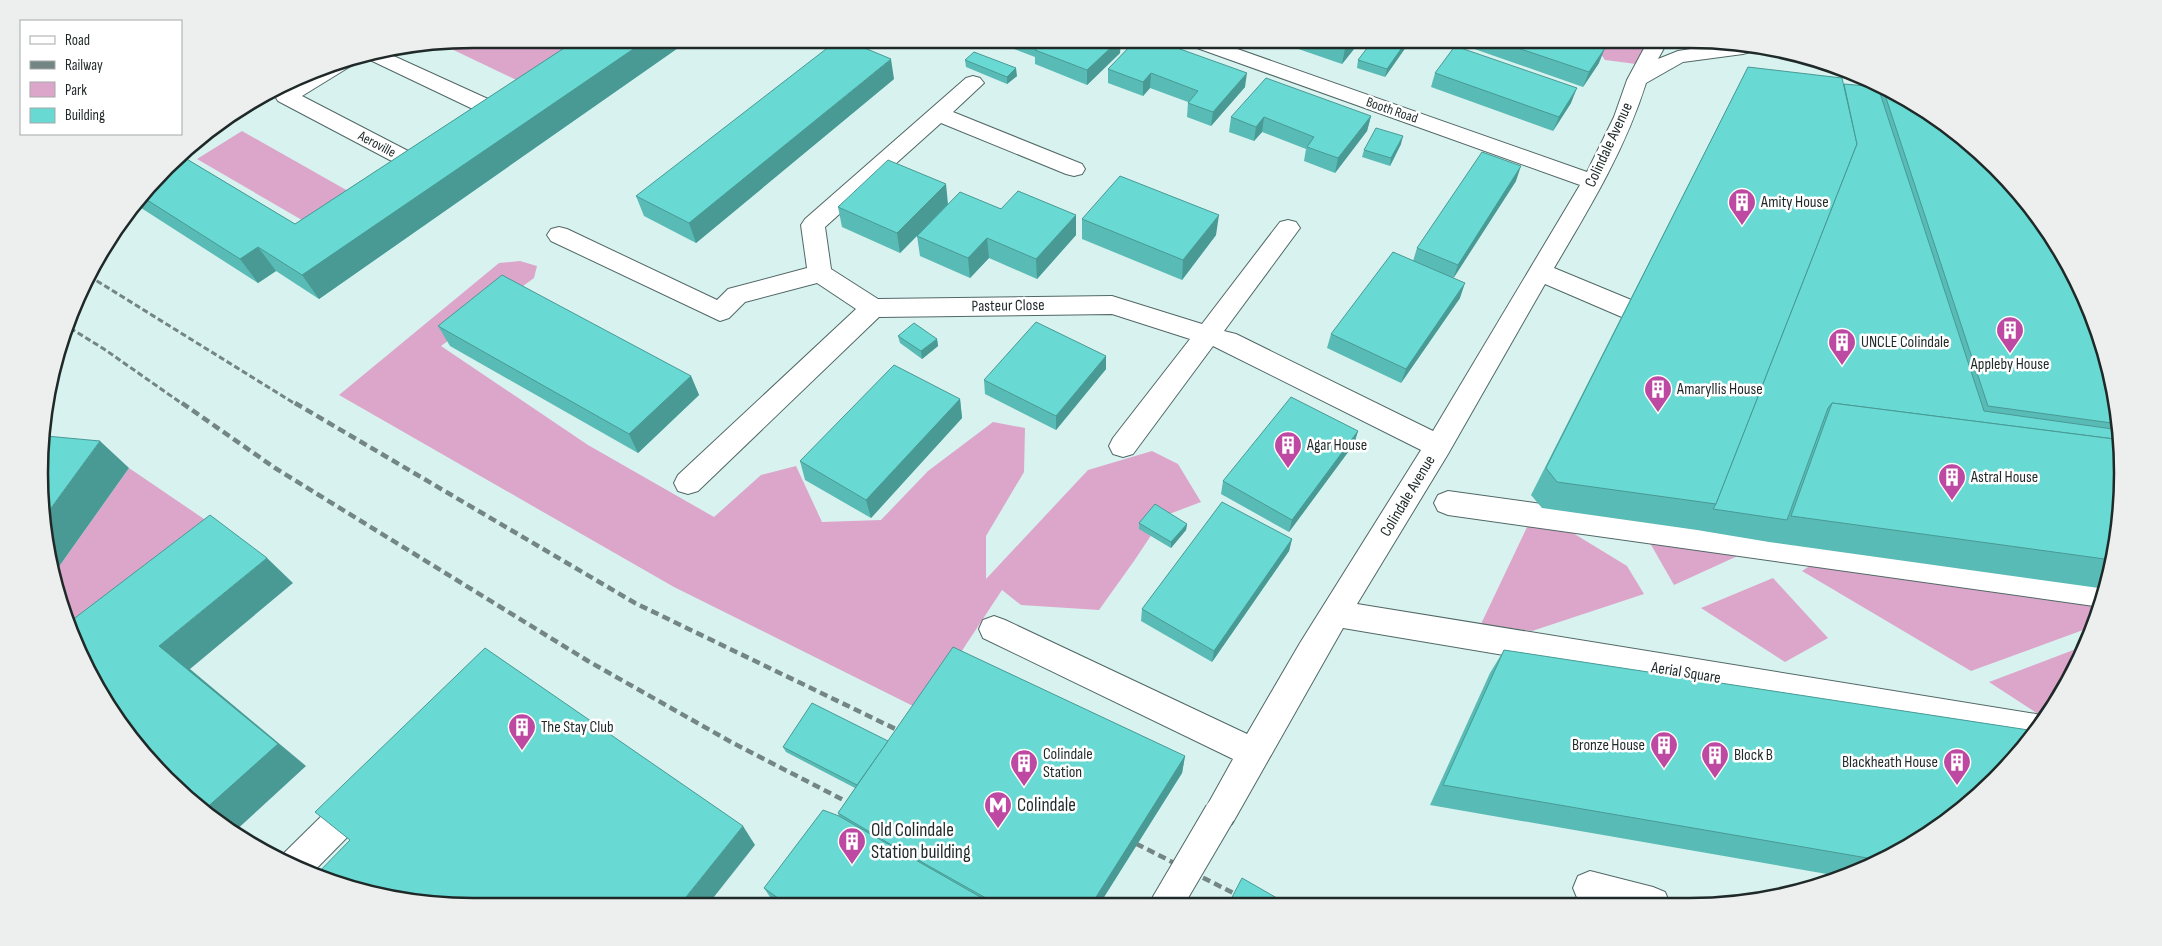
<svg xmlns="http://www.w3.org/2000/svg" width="2162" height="946" font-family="'Sofia Sans Condensed',sans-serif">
<rect width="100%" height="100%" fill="#d8f2ef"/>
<g fill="#dca6cb">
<path d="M473 39H558L590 53 537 90 441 44Z"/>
<path d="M1594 39H1649L1636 64 1605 60 1594 44Z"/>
<path d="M242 131 371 204 326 234 197 159Z"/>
<path d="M520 261 537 266 534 278 441 346 588 445 714 517 761 475 796 466 822 522 881 520 928 471 993 422 1025 428 1024 472 986 536V579L1088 470 1152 451 1178 464 1201 502 1164 516 1134 561 1099 610 1021 605 1002 590 942 681 919 709 674 587 339 395 499 263Z"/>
<path d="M129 468 229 536 80 654 62 613 53 575Z"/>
<path d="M1528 525 1568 530 1627 566 1644 594 1532 631 1481 624Z"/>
<path d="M1650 543 1742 554 1674 585Z"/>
<path d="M1811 565 2102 607 2094 626 1971 671 1802 571Z"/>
<path d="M1773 578 1828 638 1785 662 1701 608Z"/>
<path d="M2084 646 2050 714 2046 719 1989 682Z"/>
</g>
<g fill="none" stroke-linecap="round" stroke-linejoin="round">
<g stroke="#516866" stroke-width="2">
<g id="minor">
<path d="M1180 39H1209L1587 172 1614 117 1627 80 1649 39H1669L1658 59 1678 51 1724 44 1752 49 1750 52 1743 54 1683 62 1646 83C1625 150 1589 209 1554 268L1670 316 1674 323 1670 330 1661 332 1652 330 1545 284 1448 454 1357 604 2036 714 2046 718 2024 742 1343 628 1232 824 1220 829 1208 824 1203 813 1233 759 983 638 979 629 983 620 994 616 1005 620 1247 734 1300 643 1421 450 1213 346 1133 454 1123 457 1113 454 1109 446 1113 438 1190 339 1112 314 879 317 698 491 688 494 678 491 674 483 678 475 856 309 817 283 745 302 729 318 720 321 551 241 547 235 551 229 559 227 567 229 717 300 728 289 807 268 801 225 805 219 966 78 973 76 980 78 984 83 953 112 1082 164 1085 169 1082 174 1074 176 1066 174 941 123 825 227 831 269 878 299 1112 296 1202 324 1280 222 1288 220 1296 222 1300 228 1224 331 1236 334 1433 431 1580 185 1183 43Z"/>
<path d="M387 53 499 104 502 109C494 121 477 133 462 129L459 124 462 119 475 110 368 59 366 56Z"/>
<path d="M356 58 357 60 354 64 302 96 412 153C422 147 427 143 439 146L442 151C435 163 419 172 405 168L278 101 275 96 278 91C307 75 323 64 356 58Z"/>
<path d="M1448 491 2104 582 2107 583 2101 607 1448 515 1438 511 1434 503 1438 495Z"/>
<path d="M361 784 373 789 377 800 373 811 311 874 280 860 282 855 349 789Z"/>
<path d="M1590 871 1653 887 1665 892 1670 904H1587L1578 900 1573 888 1578 876Z"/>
</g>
</g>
<use href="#minor" fill="#fff" fill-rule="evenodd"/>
<g stroke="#748684" stroke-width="3" stroke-dasharray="6 3" stroke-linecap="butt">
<path d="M89 276 297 405"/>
<path d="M70 328 104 349 184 405"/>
</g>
<g stroke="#748684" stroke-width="4.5" stroke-dasharray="8 4.5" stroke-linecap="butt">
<path d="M182 403 275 468 588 661 731 742 857 807"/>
<path d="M295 403 635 603 908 735"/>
<path d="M1125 838 1247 900"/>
</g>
<g stroke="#516866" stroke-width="33" stroke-linecap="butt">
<path id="minor-bridge" d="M1166 905 1220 813"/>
</g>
<use href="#minor-bridge" stroke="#fff" stroke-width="31"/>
</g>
<g fill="#59bbb5">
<path d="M578 39H676L678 48 319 299 276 271 258 283 138 206 180 155 295 224Z"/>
<path d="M988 39H1121L1120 53 1087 85 1035 64V57Z"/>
<path d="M1137 39 1245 87 1211 126 1187 117 1188 102 1150 88 1143 96 1108 83V69Z"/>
<path d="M1269 39H1362L1342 64Z"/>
<path d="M1461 39H1576L1599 63 1583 87 1460 44Z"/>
<path d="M1406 47 1385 77 1357 68 1358 60Z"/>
<path d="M965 60 1017 76 1007 84 966 67Z"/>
<path d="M1748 67 1844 84 1873 87 1876 83 1906 97 2109 361 2122 445 2119 530 2106 589 1769 542 1697 530 1542 508 1531 495Z"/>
<path d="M1435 73 1571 103 1553 131 1431 87Z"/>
<path d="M894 79 696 243 644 216 636 196Z"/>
<path d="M1371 116 1367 131 1335 173 1304 161 1306 149 1262 132 1254 141 1229 132 1231 117Z"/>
<path d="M1401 144 1390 166 1362 157 1364 150Z"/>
<path d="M1516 181 1453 278 1460 298 1401 383 1327 348 1331 334 1413 261 1417 248Z"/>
<path d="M948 204 1076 215V235L1037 279 989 258 970 278 920 256 917 236 900 253 842 227 838 207Z"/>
<path d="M1082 219 1216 235 1182 280 1082 239Z"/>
<path d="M438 326 691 376 699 395 638 453 450 346Z"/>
<path d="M898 336 937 339 938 346 922 359 900 343Z"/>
<path d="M1106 356V369L1056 430 985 394 984 380Z"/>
<path d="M960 399 962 418 871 518 805 480 800 461Z"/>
<path d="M1358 431 1354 444 1289 532 1221 494 1223 481Z"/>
<path d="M1139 523 1187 524 1186 530 1171 548 1139 529Z"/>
<path d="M1292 539 1289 551 1212 662 1141 621 1142 609Z"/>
<path d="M1504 650 1954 817 1855 874 1844 877 1430 805 1490 673Z"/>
<path d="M888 741 1185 756 1182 773 1099 905 781 906 772 900 764 888 839 816 838 813 855 788 786 752 783 747Z"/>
</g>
<g fill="#499994">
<path d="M648 39H676L678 48 319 299 302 275Z"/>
<path d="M1036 39H1057L1037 50Z"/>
<path d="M1121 39 1120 53 1087 85V70Z"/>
<path d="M1354 39H1362L1342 64 1345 49Z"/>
<path d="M1408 39 1406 47 1385 77 1387 69Z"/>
<path d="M1605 48 1599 63 1583 87 1589 72Z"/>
<path d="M891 59 894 79 696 243 689 223Z"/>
<path d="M1016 68 1017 76 1007 84V77Z"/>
<path d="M1151 73 1150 88 1143 96V82Z"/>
<path d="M1247 73 1245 87 1211 126 1213 112Z"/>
<path d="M277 87 281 94 182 152 187 146 256 97Z"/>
<path d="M1577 88 1571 103 1553 131 1559 117Z"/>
<path d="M1371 116 1367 131 1335 173 1338 158Z"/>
<path d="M1264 117 1262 132 1254 141 1256 127Z"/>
<path d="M1403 136 1401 144 1390 166 1391 158Z"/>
<path d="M1521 166 1516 181 1453 279 1458 265Z"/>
<path d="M946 184 948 204 900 253 897 233Z"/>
<path d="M1076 215V235L1037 279 1036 259Z"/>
<path d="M1219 215 1216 235 1182 280 1183 260Z"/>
<path d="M987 238 989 258 970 278 968 258Z"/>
<path d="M258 247 276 271 258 283 240 259Z"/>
<path d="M1465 283 1460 298 1401 383 1406 369Z"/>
<path d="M937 339 938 346 922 359 921 351Z"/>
<path d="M1106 356V369L1056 430V416Z"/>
<path d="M691 376 699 395 638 453 629 434Z"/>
<path d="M960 399 962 418 871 518 866 500Z"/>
<path d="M1358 431 1354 444 1289 532 1292 520Z"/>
<path d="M100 441 129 468 53 575 43 530V519Z"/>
<path d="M1187 524 1186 530 1171 548V542Z"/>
<path d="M1292 539 1289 551 1212 662 1214 651Z"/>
<path d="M267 558 293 583 190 669 306 766 233 833 203 811 159 646Z"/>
<path d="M1185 756 1182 773 1099 905H1091Z"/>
<path d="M743 826 755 845 706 907H678Z"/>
</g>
<g fill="#68dad3" stroke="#499994">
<path d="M578 39H648L302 275 258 247 240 259 144 198 180 155 295 224Z"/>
<path d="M839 39H843L891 59 689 223 636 196Z"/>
<path d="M1047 39H1120L1087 70 1035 50Z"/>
<path d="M1137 39H1152L1247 73 1213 112 1188 103 1198 91 1151 73 1143 82 1108 69Z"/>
<path d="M1314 39H1354L1345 49Z"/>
<path d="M1374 39H1408L1387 69 1358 60Z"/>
<path d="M1491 39H1576L1605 48 1589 72Z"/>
<path d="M1455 46 1577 88 1559 117 1435 73Z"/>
<path d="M974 52 1016 68 1007 77 965 60Z"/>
<path d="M1748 67 1842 78 1857 144 1716 504 1557 482 1546 468Z"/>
<path d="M1266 78 1371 116 1338 158 1307 147 1314 137 1264 117 1256 127 1231 117Z"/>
<path d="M1844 84 1878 87 1984 411 2120 430 2122 440 1832 403 1828 408 1787 520 1713 509 1716 504 1857 144Z"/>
<path d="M1882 86 1906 97 1976 147 2034 209 2079 281 2109 361 2119 424 1988 406Z"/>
<path d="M1376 128 1403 136 1391 158 1364 150Z"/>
<path d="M1482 152 1521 166 1458 265 1417 248Z"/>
<path d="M888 160 946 184 897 233 838 207Z"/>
<path d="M1120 176 1219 215 1183 260 1082 219Z"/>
<path d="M1018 191 1076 215 1036 259 987 238 968 258 917 236 960 192 1001 209Z"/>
<path d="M1393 252 1465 283 1406 369 1331 334Z"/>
<path d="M502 275 691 376 629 434 438 326Z"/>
<path d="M1036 322 1106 356 1056 416 984 380Z"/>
<path d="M914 323 937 339 921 351 898 336Z"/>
<path d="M894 365 960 399 866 500 800 461Z"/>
<path d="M1291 397 1358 431 1292 520 1223 481Z"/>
<path d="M1832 403 2122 440V445L2119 530 2112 560 1791 516Z"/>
<path d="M46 436 100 441 43 519Z"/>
<path d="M1222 502 1292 539 1214 651 1142 609Z"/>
<path d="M1155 504 1187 524 1171 542 1139 523Z"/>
<path d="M210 515 267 558 159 646 278 744 203 811 187 800 97 690 67 624Z"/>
<path d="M953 647 1185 756 1091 905 1000 906 895 847 838 813Z"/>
<path d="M485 648 743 826 678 907H473L333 884 315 876 350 840 315 812Z"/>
<path d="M1504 650 2035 731 1954 817 1879 860 1443 785Z"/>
<path d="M812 703 888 741 857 785 783 747Z"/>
<path d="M823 810 839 816 996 906H789L764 888Z"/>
<path d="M1242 878 1289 905H1228Z"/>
</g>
<defs>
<g id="building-pin" transform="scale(1.4375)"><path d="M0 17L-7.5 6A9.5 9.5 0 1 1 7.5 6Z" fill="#bd49a2" stroke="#fff"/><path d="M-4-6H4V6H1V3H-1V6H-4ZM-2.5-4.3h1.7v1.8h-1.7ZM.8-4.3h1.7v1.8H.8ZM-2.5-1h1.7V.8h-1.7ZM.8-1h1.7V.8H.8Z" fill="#fff"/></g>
<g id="metro-pin" transform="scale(1.4375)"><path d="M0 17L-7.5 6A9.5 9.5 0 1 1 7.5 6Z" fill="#bd49a2" stroke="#fff"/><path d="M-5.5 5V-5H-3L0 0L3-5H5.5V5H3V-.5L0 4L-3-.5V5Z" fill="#fff"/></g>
</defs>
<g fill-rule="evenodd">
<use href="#building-pin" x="1742" y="202"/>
<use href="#building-pin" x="2010" y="330"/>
<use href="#building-pin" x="1842" y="342"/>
<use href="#building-pin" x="1658" y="389"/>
<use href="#building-pin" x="1288" y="445"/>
<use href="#building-pin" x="1952" y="477"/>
<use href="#building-pin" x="522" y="727"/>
<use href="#building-pin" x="1664" y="745"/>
<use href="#building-pin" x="1715" y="755"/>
<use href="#building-pin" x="1957" y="762"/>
<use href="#building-pin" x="1024" y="763"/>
<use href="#metro-pin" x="998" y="805"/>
<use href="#building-pin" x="852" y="841"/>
</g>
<g text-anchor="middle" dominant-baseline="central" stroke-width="5" stroke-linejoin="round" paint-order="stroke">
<g font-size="14" fill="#1f2928" stroke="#fff">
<text transform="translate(1392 110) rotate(19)">Booth Road</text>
<text transform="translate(377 144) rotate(28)">Aeroville</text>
</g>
<g font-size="16" fill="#1f2928" stroke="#fff">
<text transform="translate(1609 145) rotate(-65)">Colindale Avenue</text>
<text transform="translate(1008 306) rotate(-1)">Pasteur Close</text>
<text transform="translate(1408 496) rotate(-59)">Colindale Avenue</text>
<text transform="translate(1686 673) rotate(9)">Aerial Square</text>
</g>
<g font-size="16" fill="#1f2928" stroke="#fff" text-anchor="start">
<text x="1761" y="202">Amity House</text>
<text x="1861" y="342">UNCLE Colindale</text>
<text x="2010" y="364" text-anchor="middle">Appleby House</text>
<text x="1677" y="389">Amaryllis House</text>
<text x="1307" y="445">Agar House</text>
<text x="1971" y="477">Astral House</text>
<text x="541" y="727">The Stay Club</text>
<text x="1645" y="745" text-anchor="end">Bronze House</text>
<text x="1043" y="754">Colindale<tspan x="1043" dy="18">Station</tspan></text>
<text x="1734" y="755">Block B</text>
<text x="1938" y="762" text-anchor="end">Blackheath House</text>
</g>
<g font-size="19" fill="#1f2928" stroke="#fff" text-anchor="start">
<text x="1017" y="805">Colindale</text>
<text x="871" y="830">Old Colindale<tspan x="871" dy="22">Station building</tspan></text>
</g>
</g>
<path d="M0 0H2162V946H0ZM473 48H1689A425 425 0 0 1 2114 473V473A425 425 0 0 1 1689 898H473A425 425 0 0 1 48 473V473A425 425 0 0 1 473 48Z" fill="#edeeee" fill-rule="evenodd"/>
<path fill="none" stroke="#1f2928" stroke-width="2.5" d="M473 48H1689A425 425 0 0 1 2114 473V473A425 425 0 0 1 1689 898H473A425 425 0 0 1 48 473V473A425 425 0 0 1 473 48Z"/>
<rect x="20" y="20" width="162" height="115" fill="#ffffff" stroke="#a5a9a9"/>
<rect x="30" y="36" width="25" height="8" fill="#ffffff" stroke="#a5a9a9"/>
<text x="65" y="45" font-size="15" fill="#1f2928">Road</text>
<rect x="30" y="61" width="25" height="8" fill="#748684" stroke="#a5a9a9"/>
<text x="65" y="70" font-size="15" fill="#1f2928">Railway</text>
<rect x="30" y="82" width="25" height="15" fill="#dca6cb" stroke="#a5a9a9"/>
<text x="65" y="95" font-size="15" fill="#1f2928">Park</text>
<rect x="30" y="108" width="25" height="15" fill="#68dad3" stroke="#a5a9a9"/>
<text x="65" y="120" font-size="15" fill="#1f2928">Building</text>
</svg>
